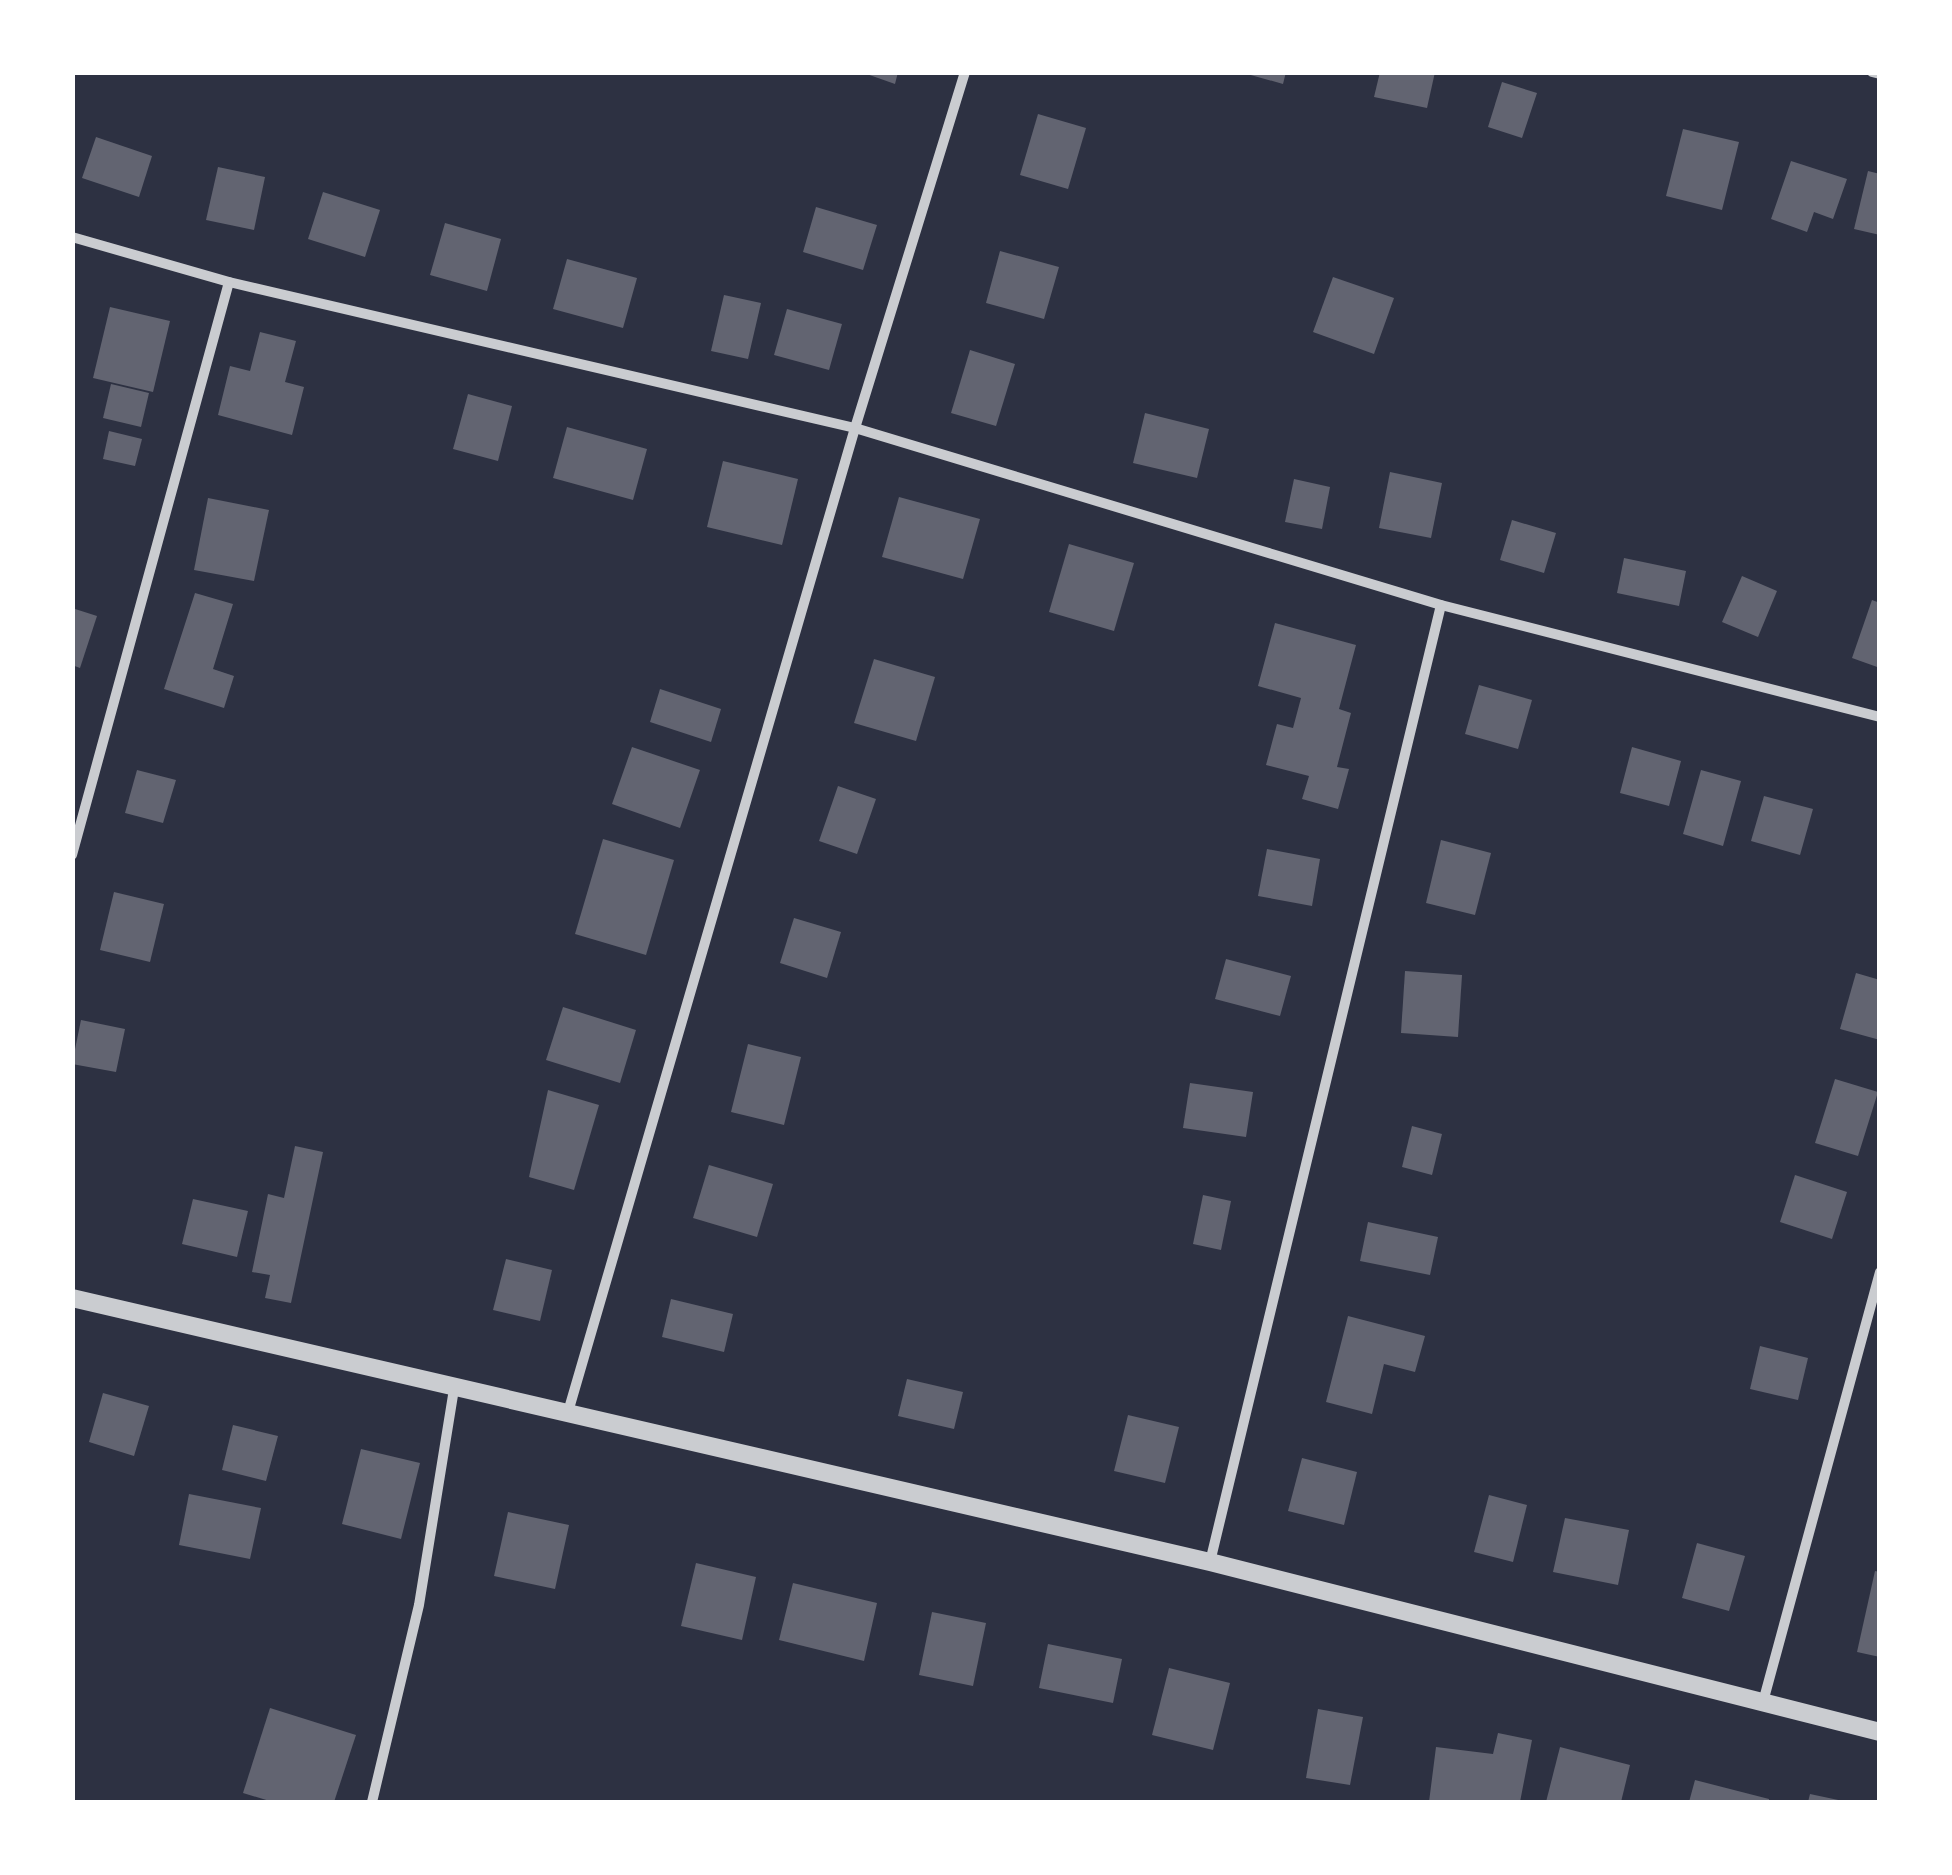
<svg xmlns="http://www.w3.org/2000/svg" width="1952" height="1875" font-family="Raleway,sans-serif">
<rect width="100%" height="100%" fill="#2d3142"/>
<g fill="#626471">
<path d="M861 72H898L895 84Z"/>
<path d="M1240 72H1286L1283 84Z"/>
<path d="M1380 72H1435L1427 108 1374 97Z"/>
<path d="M1502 82 1537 93 1522 138 1488 127Z"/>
<path d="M1038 114 1086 128 1068 189 1020 175Z"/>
<path d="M1683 129 1739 142 1722 210 1666 196Z"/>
<path d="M96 137 152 156 139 197 82 178Z"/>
<path d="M1791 161 1847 179 1833 219 1814 212 1807 232 1771 219Z"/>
<path d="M218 167 265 177 254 230 206 220Z"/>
<path d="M1868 171 1880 174V235L1854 229Z"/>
<path d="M323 192 380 210 365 257 308 239Z"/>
<path d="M816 207 877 225 863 270 803 252Z"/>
<path d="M445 223 501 239 487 291 430 275Z"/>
<path d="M1000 251 1059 267 1044 319 986 303Z"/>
<path d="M567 259 637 278 623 328 553 309Z"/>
<path d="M1333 277 1394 298 1374 354 1313 332Z"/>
<path d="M724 295 761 303 748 359 711 351Z"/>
<path d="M110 307 170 321 153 392 93 378Z"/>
<path d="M787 309 842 324 829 370 774 355Z"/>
<path d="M260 332 296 341 285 382 304 387 292 435 218 415 230 366 250 371Z"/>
<path d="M970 350 1015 364 996 426 951 413Z"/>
<path d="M111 384 149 393 141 427 103 418Z"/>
<path d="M468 394 512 406 498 461 453 449Z"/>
<path d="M1145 413 1209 429 1197 478 1133 463Z"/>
<path d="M567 427 647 449 633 500 553 478Z"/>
<path d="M109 431 142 439 135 466 103 459Z"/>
<path d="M723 461 798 479 782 545 707 527Z"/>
<path d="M1390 472 1442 483 1431 538 1379 528Z"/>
<path d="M1294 479 1330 487 1322 529 1285 522Z"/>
<path d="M899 497 980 519 963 579 882 557Z"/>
<path d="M208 498 269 510 254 581 194 570Z"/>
<path d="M1512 520 1556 533 1544 573 1500 560Z"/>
<path d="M1069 544 1134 563 1114 631 1049 612Z"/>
<path d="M1624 558 1686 571 1679 606 1617 593Z"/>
<path d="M1742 576 1777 591 1758 637 1722 622Z"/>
<path d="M195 593 233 604 213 669 234 676 224 708 164 689Z"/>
<path d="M1872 600 1880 603V668L1852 658Z"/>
<path d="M72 608 97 616 80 668 72 665Z"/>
<path d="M1275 623 1356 645 1339 709 1351 713 1337 767 1349 769 1338 809 1302 799 1309 776 1266 765 1277 724 1293 728 1301 698 1258 686Z"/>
<path d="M874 659 935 677 916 741 854 723Z"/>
<path d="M1479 685 1532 700 1518 749 1465 734Z"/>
<path d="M660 689 721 709 711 742 650 722Z"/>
<path d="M632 747 700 770 680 828 612 804Z"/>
<path d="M1632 747 1681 761 1669 806 1620 793Z"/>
<path d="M137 770 176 780 163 823 125 813Z"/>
<path d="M1701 770 1741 781 1723 846 1683 834Z"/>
<path d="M838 786 876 799 857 854 819 841Z"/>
<path d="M1764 796 1813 809 1800 855 1751 841Z"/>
<path d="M603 839 674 860 646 955 575 934Z"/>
<path d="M1441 840 1491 853 1475 915 1426 903Z"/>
<path d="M1267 849 1320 859 1312 906 1258 896Z"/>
<path d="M114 892 164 904 150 962 100 950Z"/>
<path d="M794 918 841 932 827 978 780 963Z"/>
<path d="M1226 959 1291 976 1280 1016 1215 999Z"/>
<path d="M1405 971 1462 975 1458 1037 1401 1033Z"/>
<path d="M1856 973 1880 980V1040L1840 1029Z"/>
<path d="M563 1007 636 1030 620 1083 546 1060Z"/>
<path d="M81 1020 125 1029 116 1072 72 1064Z"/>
<path d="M748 1044 801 1057 784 1125 731 1112Z"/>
<path d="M1835 1079 1878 1092 1858 1156 1815 1143Z"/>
<path d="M1190 1083 1253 1092 1246 1137 1183 1128Z"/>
<path d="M548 1090 599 1105 574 1190 529 1177Z"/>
<path d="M1412 1126 1442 1134 1432 1175 1402 1167Z"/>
<path d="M295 1146 323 1152 291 1303 265 1298 270 1275 252 1272 268 1194 284 1198Z"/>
<path d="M709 1165 773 1184 757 1237 693 1218Z"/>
<path d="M1795 1175 1847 1192 1832 1239 1780 1222Z"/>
<path d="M1203 1195 1231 1201 1221 1250 1193 1244Z"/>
<path d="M193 1199 248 1211 237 1257 182 1244Z"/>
<path d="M1368 1222 1438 1237 1430 1275 1360 1261Z"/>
<path d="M506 1259 552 1270 540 1321 493 1310Z"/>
<path d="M671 1299 733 1314 724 1352 662 1337Z"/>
<path d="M1348 1316 1425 1336 1415 1372 1384 1364 1372 1414 1326 1402Z"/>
<path d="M1760 1346 1808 1358 1798 1400 1750 1389Z"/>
<path d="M907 1379 963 1392 954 1429 898 1416Z"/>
<path d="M103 1393 149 1406 134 1456 89 1442Z"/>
<path d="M1128 1415 1179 1427 1165 1483 1114 1471Z"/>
<path d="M233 1425 278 1436 266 1481 222 1470Z"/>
<path d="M361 1449 420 1463 401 1539 342 1524Z"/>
<path d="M1302 1458 1357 1472 1344 1525 1288 1511Z"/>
<path d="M189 1494 261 1508 250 1559 179 1545Z"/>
<path d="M1489 1495 1527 1505 1513 1562 1474 1552Z"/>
<path d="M508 1512 569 1525 555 1589 494 1576Z"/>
<path d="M1565 1518 1629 1530 1618 1585 1553 1572Z"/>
<path d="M1697 1543 1745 1556 1729 1611 1682 1598Z"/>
<path d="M696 1563 756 1577 742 1640 681 1626Z"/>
<path d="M1875 1571 1880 1572V1657L1857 1652Z"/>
<path d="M793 1583 877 1603 864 1661 779 1640Z"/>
<path d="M932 1612 986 1623 973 1686 919 1675Z"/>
<path d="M1048 1644 1122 1659 1113 1703 1039 1688Z"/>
<path d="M1169 1668 1230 1683 1213 1750 1152 1735Z"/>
<path d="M270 1708 356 1735 334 1802H273L243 1793Z"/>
<path d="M1318 1709 1363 1717 1350 1785 1306 1778Z"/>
<path d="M1498 1733 1532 1740 1520 1802H1429L1436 1747 1493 1754Z"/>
<path d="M1560 1747 1630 1765 1621 1802H1546Z"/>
<path d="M1695 1780 1769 1799V1802H1689Z"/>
<path d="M1810 1794 1843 1801V1802H1808Z"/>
</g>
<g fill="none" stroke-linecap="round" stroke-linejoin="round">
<g stroke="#caccd0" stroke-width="10">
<path d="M1872 72 1880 74"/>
<path d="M72 237 229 282 855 428 1441 605 1880 717"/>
<path d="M72 855 229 282"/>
<path d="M568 1412 855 428 965 72"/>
<path d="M1210 1562 1441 605"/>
<path d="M1763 1702 1880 1272"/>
<path d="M372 1802 419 1605 454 1389"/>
</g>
<path stroke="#caccd0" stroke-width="18" d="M72 1298 1210 1562 1880 1732"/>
</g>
<rect width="1952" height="1875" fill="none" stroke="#ffffff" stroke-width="150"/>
</svg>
